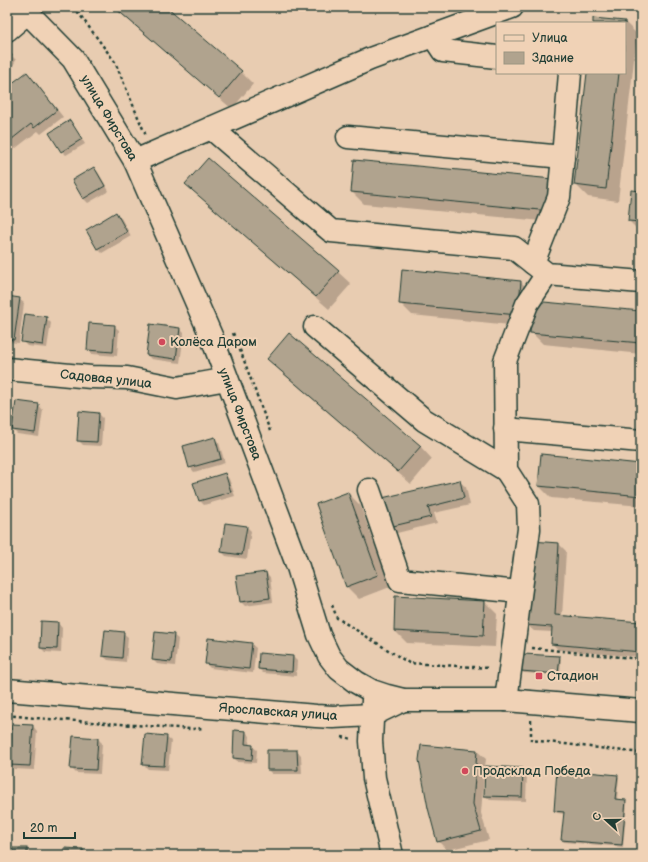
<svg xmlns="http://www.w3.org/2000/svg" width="648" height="862" font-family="'Balsamiq Sans',sans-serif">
<rect width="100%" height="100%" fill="#e8ccb1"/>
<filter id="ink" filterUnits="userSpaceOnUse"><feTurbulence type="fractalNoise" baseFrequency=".025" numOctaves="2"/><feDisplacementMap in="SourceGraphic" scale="8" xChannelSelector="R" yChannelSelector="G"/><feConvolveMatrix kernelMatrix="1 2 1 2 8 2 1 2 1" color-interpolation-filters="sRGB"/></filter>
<g filter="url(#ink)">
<g fill="#0003">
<path d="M113 7H166L241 72 253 84 232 109Z"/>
<path d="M314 7H320L318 10Z"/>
<path d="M625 22 637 34 618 201 588 197 576 185 588 73H625V23H594Z"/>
<path d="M7 54 12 56 16 60 7 78Z"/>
<path d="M27 73 34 80 63 117 41 134 38 131 7 155V89Z"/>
<path d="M70 122 74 126 85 144 66 155 62 151Z"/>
<path d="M208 159 338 272 351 284 329 309 199 196 186 184Z"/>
<path d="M94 168 98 172 109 191 88 203 84 199 73 180Z"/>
<path d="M352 192H565L562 223 364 204Z"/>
<path d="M641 192V233L629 221Z"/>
<path d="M116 213 121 218 131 236 102 253 97 248Z"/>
<path d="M521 282 533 294 532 302 641 312V354L543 344 531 332V327L412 315 400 303Z"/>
<path d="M7 297 19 299 24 303 19 343 7 342Z"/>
<path d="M46 318 51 323 47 348 27 346 22 341Z"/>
<path d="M114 326 119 330 117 356 92 354 88 349Z"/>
<path d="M180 329 184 333 180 363 151 359 147 355Z"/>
<path d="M268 359 420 446 432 459 411 484 280 371Z"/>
<path d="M39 405 43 410 39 437 17 434 13 430Z"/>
<path d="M99 414 103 418 101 446 83 445 78 440Z"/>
<path d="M215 439 219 443 225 463 194 472 190 467Z"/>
<path d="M641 465V506L551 498 539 486Z"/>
<path d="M225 474 229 479 235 496 204 505 200 501 195 483Z"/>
<path d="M459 481 466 487 470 505 434 513 437 523 397 533 390 526Z"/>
<path d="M348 493 360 505 390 587 359 599 346 586Z"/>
<path d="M247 527 251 531 247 559 226 556 222 552Z"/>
<path d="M532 542 559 544 566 551 562 617 641 623V657L559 650 552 644 553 632 534 631 527 625Z"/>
<path d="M266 573 270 577 273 602 245 606 241 602Z"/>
<path d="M485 602 497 614 495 647 407 643 395 631Z"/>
<path d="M58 623 62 628 61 653 45 652 41 648Z"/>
<path d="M123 633 128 637 126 662 108 660 103 656Z"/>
<path d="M173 635 178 639 175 666 157 664 153 660Z"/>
<path d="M251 644 256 648 253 673 210 668 206 664Z"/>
<path d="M293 657 297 661 296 676 263 673 259 669Z"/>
<path d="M559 657 561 659 560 675 524 673 522 671Z"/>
<path d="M12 725 33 726 37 731 34 770 14 769 10 764Z"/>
<path d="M246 732 250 736 249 746H252L257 750 256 763 238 762 234 758Z"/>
<path d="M166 737 171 741 168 770 148 769 143 764Z"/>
<path d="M98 739 102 743 100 774 76 773 71 768Z"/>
<path d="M422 746 477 751 486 759 485 767 523 769 527 773 526 801 490 800 485 796 486 776H484L481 813 489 840 447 850 438 841Z"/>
<path d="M268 751H297L301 755 302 774H272L268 770Z"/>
<path d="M617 776 619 777 617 800 625 801 627 803 623 847 564 842 562 840 565 814 557 813 555 811Z"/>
<path d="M7 849H27L31 854V855H7Z"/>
<path d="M83 850 87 855H65Z"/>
</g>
<g fill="#b0a38e" stroke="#1f3d34">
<path d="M114 7H167L242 71 219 98Z"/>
<path d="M593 18 625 21V24V23H593Z"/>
<path d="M7 53 12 55 7 65Z"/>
<path d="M27 72 57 110 34 128 31 124 7 143V87Z"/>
<path d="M587 73H619L606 189 574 185Z"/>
<path d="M70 120 82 139 61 152 49 133Z"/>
<path d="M208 158 339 271 316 297 185 184Z"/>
<path d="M354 160 553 179 550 211 351 192Z"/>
<path d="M94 167 105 186 83 199 72 180Z"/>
<path d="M631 190 641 191V222L628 221Z"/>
<path d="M116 212 127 232 97 249 86 230Z"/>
<path d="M402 269 521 281 518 315 399 304Z"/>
<path d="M7 296 20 298 14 340 7 339Z"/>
<path d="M533 301 641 311V343L530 333Z"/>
<path d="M25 314 47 317 43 345 21 342Z"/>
<path d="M89 323 115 325 113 352 87 350Z"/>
<path d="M150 324 180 328 176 359 146 355Z"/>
<path d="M289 333 421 446 398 472 267 359Z"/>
<path d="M16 401 39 404 35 433 12 430Z"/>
<path d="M79 411 99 413 97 442 77 441Z"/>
<path d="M215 437 221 459 189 468 183 446Z"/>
<path d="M541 454 641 464V496L538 486Z"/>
<path d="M225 473 231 492 199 501 193 483Z"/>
<path d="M460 480 464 498 428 507 431 517 389 527 382 498Z"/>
<path d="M348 492 378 575 346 587 316 504Z"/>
<path d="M225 523 247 526 242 555 221 552Z"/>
<path d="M531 541 559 543 555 615 641 622V652L551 644 552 627 526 625Z"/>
<path d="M266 572 270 598 240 602 236 576Z"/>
<path d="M395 596 485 601 483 636 394 631Z"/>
<path d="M41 621 58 622 57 649 40 648Z"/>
<path d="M105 630 124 632 122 658 102 656Z"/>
<path d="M155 632 174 634 171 662 152 660Z"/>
<path d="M208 638 252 643 249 669 205 664Z"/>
<path d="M259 653 293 656 292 672 258 669Z"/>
<path d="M523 654 560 656 558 674 521 671Z"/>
<path d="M12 724 33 725 30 766 9 765Z"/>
<path d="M234 730 246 731 245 744 253 745 252 760 233 758Z"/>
<path d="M145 734 167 736 164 766 142 765Z"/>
<path d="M73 736 98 738 96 770 70 769Z"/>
<path d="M421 745 477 750 473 804 481 831 437 842 428 808 419 760Z"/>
<path d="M267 750H297L298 770H267Z"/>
<path d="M485 766 523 768 522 797 484 796Z"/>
<path d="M557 769 618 775 615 799 626 800 622 845 561 840 564 812 554 811Z"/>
<rect x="639" y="781" width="2" height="23"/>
<rect x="7" y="848" width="20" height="7"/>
<path d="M64 848 83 849V855H64Z"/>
</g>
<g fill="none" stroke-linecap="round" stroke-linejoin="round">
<g stroke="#1f3d34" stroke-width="25">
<g id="minor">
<path d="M7 30 27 13"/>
<path d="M433 36 443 51 497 57"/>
<path d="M211 128 331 231 514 248 547 274 641 282"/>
<path d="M348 137 563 157"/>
<path d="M135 161 370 59 512 7"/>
<path d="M533 263 559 197 563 157 570 73"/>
<path d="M315 327 424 420 506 470"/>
<path d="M7 369 91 377 127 378 177 388 227 379"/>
<path d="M505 429 641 441"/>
<path d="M369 490 400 580 520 592"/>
<path d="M7 690 316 716 333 717 372 715 403 700"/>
<path d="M373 700 371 741 374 778 392 855"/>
<path d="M506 700 529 529 528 504 506 470 505 361 527 304 547 274"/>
</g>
</g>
<g stroke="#1f3d34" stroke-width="25">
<path id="major" d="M22 7 73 59 135 161 212 338 298 567 319 635 329 656 339 669 356 682 372 691 387 696 403 700H506L641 711"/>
</g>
<g stroke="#1f3d34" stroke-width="2.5" stroke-dasharray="3 3" stroke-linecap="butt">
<path d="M74 7 115 62 146 136"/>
<path d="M233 333 242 355 270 431"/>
<path d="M332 605 337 618 409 663 490 668"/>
<path d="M532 648 641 659"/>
<path d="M7 715 35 718 191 729 204 728"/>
<path d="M531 720V740L641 753"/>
<path d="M342 737 353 739"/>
</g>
<use href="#minor" stroke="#f0d2b6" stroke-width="22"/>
<use href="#major" stroke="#f0d2b6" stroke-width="22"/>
</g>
</g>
<g fill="#d1495b" stroke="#f0d2b6" stroke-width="1.5">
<circle cx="162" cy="342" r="4"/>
<rect x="535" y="672" width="8" height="8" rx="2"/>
<circle cx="465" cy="771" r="4"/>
</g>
<g text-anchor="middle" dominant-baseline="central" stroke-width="4" stroke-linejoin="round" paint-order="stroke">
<g font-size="13" fill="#1f3d34" stroke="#f0d2b6">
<text transform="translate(109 118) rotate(59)">улица Фирстова</text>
<text transform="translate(106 379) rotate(6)">Садовая улица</text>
<text transform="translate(240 414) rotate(69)">улица Фирстова</text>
<text transform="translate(278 712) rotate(4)">Ярославская улица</text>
</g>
<g font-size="13" fill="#1f3d34" stroke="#f0d2b6" text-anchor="start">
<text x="170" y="342">Колёса Даром</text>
<text x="547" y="676">Стадион</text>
<text x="473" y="771">Продсклад Победа</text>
</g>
</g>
<rect width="648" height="862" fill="none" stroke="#f0d2b6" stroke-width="24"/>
<rect x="12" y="12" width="624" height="838" fill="none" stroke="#1f3d34" stroke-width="1.5" filter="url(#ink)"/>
<rect x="496" y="22" width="130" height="52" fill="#f0d2b6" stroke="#9c9682"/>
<rect x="504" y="35" width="20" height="6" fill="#f0d2b6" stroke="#9c9682"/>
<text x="532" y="42" font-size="12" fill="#1f3d34">Улица</text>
<rect x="504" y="52" width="20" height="12" fill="#b0a38e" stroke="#9c9682"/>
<text x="532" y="62" font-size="12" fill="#1f3d34">Здание</text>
<g transform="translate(606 820) rotate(291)" stroke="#f0d2b6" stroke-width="3" paint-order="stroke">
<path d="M0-3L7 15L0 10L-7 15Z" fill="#1f3d34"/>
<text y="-6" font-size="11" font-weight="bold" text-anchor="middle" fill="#1f3d34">С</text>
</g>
<path d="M24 832v6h51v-6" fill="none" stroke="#1f3d34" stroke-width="2"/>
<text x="30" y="832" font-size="12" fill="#1f3d34" stroke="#f0d2b6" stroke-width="3" paint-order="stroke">20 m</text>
</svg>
